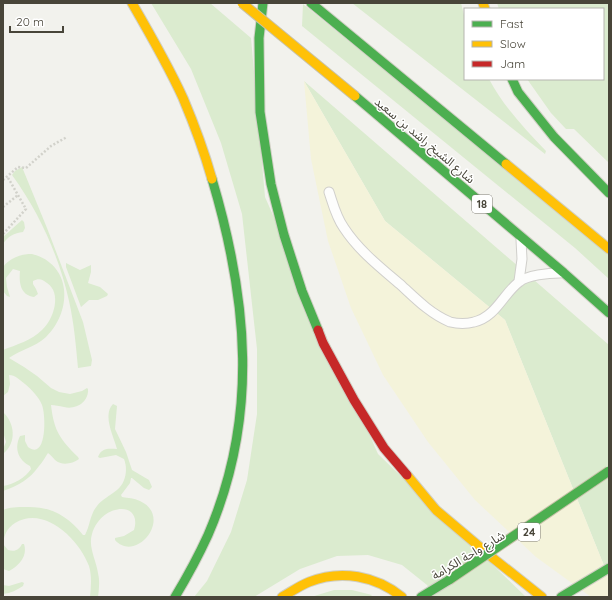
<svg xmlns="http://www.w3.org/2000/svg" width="612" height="600" font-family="Quicksand,'Noto Sans Arabic',sans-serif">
<rect width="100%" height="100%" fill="#f2f2ed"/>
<g fill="#dbebcf">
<path d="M151 3H210L251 38 265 197 378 454 526 597H435L427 585 402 565 368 555 337 556 300 569 254 597H194L207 581 231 532 247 480 257 414V349L242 214 221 143 191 69Z"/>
<path d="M352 3H461L465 19V79H489C503 106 525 129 546 151L545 154Z"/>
<path d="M497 3H609V163L574 129H566L551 113 527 79H603V9H499Z"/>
<path d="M303 4 609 253V279L575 248 302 26Z"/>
<path d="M304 81 609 345V578L505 320 385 221Z"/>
<path d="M22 167 47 228 83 322 92 360 91 366 78 368C76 346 74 323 69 301 59 256 39 212 12 175L15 171Z"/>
<path d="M22 220 24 222 25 228 23 232C14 233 8 236 3 244V237Z"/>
<path d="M32 254C72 264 73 311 46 337 35 347 20 350 9 358L24 367 37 376 51 388 59 392 70 394 82 391 87 388 88 389C89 402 76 410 64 407 59 406 55 405 51 405 54 431 60 439 78 457L79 459C72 464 62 466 55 460 53 458 51 455 48 453 45 457 43 462 39 466 30 479 18 486 3 491V486C13 485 26 477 31 469L30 466C18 460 14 448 20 436L25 435V441L28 447C47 461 46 415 42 405 39 397 31 389 25 384 20 380 15 375 9 375L10 384 8 392 3 396V350C16 345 32 340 42 330 54 319 62 293 47 283 42 279 39 278 33 281V284L36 289 38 294 34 297C20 295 19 282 20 271L13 269 6 278 7 287 10 297 7 296 3 291V267C10 258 20 254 32 254Z"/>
<path d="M66 263 80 270 91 265V272L88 283 100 287 108 294 107 296 98 300H89L81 307 66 267Z"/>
<path d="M113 404 117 406 115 429 126 452 132 470 149 480 152 487 149 490 144 488 132 478H131L130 483 121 495 122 497C128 498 134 498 140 501 174 517 136 564 115 540V538L124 536 134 530C143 500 101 503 92 534 88 547 96 560 98 573 100 581 99 589 98 597H90C91 587 92 576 89 566 79 539 44 505 15 523 7 528 4 535 3 544L8 550C15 552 19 550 22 544H24C28 556 19 566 9 571L3 569V510C10 507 17 507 25 507 50 506 67 515 83 535H85C90 526 90 514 97 506 102 499 110 496 117 490 126 483 128 469 124 459L116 455 100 458 98 457C102 447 109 449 117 449 114 437 102 415 113 404Z"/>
<path d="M3 412C15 423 17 443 3 454V449L6 442 3 432Z"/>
<path d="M22 582 24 583 23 586C17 590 11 593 3 594V585L9 586Z"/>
<path d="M334 590H352L372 595 370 597H311Z"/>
</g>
<path fill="#f4f3da" d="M304 81 385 221 505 320 609 578V597H591L536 557 475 500 428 442 383 375 351 308 328 241 311 159Z"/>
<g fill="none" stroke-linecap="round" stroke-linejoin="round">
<g stroke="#d0cfcb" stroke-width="11">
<g id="lane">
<path d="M329 192C333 204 336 217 344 228 359 251 381 268 402 286 417 300 431 314 450 322 458 324 467 324 474 322 496 317 503 294 519 282 527 275 549 273 560 273"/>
<path d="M519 281 522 259 521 240"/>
</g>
</g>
<g stroke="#d0cfc4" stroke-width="11">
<g id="fast">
<path d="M263 3 259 38 260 112 271 184 284 235 302 291 318 330"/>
<path d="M311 3 506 164"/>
<path d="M512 79 518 92 554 137 609 193"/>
<path d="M355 96 564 273 609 313"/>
<path d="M175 597C187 577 198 557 208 535 259 417 248 300 212 179"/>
<path d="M421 597 449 580"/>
<path d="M561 597 609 568"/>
</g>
</g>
<g stroke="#d0cfc4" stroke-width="11">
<g id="slow">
<path d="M132 3C150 34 168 65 183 98 194 124 204 151 212 179"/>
<path d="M483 3 485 9"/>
<path d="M506 164 609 249"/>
<path d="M407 475 436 510 494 559 542 597"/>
<path d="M282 597C291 592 299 586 309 582 341 569 376 576 402 597"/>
</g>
</g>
<g stroke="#d0cfc4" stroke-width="11">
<path id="jam" d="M318 330 323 343 354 400 384 448 407 475"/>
</g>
<g stroke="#d2d2cb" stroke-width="2.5" stroke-dasharray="2 2" stroke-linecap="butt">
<path d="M3 180 18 167 26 168 51 146 67 137"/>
<path d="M3 207 18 195"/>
<path d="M3 234 26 209 7 176"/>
</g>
<use href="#lane" stroke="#fdfdfc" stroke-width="9"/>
<use href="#fast" stroke="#4caf50" stroke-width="9"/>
<use href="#slow" stroke="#ffc107" stroke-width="9"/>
<use href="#jam" stroke="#c62828" stroke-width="9"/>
<g stroke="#c8c2aa" stroke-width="11" stroke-linecap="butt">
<path id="fast-bridge" d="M449 580 609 471"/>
</g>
<g stroke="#c8c2aa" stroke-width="11" stroke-linecap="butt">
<path id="slow-bridge" d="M242 3 355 96"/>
</g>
<use href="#fast-bridge" stroke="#4caf50" stroke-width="9"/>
<use href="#slow-bridge" stroke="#ffc107" stroke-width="9"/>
</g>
<g text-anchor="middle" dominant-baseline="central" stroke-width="3" stroke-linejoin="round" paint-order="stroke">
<g fill="#fff" stroke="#7f7d74" stroke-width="1">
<rect x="472" y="195" width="20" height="18" rx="3"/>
<rect x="518" y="523" width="22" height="18" rx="3"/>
</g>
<g font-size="11" font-weight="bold" fill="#484539">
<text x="482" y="204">18</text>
<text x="529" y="532">24</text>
</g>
<g font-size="12" fill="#484539" stroke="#fff">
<text transform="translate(425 140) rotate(40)">شارع الشيخ راشد بن سعيد</text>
<text transform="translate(468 555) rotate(-31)">شارع واحة الكرامة</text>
</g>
</g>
<rect width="612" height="600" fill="none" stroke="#484539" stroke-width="8"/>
<rect x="464" y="8" width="140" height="72" fill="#ffffff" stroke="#b6b5b0"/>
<rect x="472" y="21" width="20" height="6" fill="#4caf50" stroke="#b6b5b0"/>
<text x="500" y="28" font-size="12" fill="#484539">Fast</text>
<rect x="472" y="41" width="20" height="6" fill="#ffc107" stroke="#b6b5b0"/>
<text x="500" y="48" font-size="12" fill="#484539">Slow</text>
<rect x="472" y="61" width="20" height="6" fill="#c62828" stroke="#b6b5b0"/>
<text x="500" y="68" font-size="12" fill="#484539">Jam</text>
<path d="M10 26v6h53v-6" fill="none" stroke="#484539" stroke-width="2"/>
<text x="16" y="26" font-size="12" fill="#484539" stroke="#ffffff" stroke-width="3" paint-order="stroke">20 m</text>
</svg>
